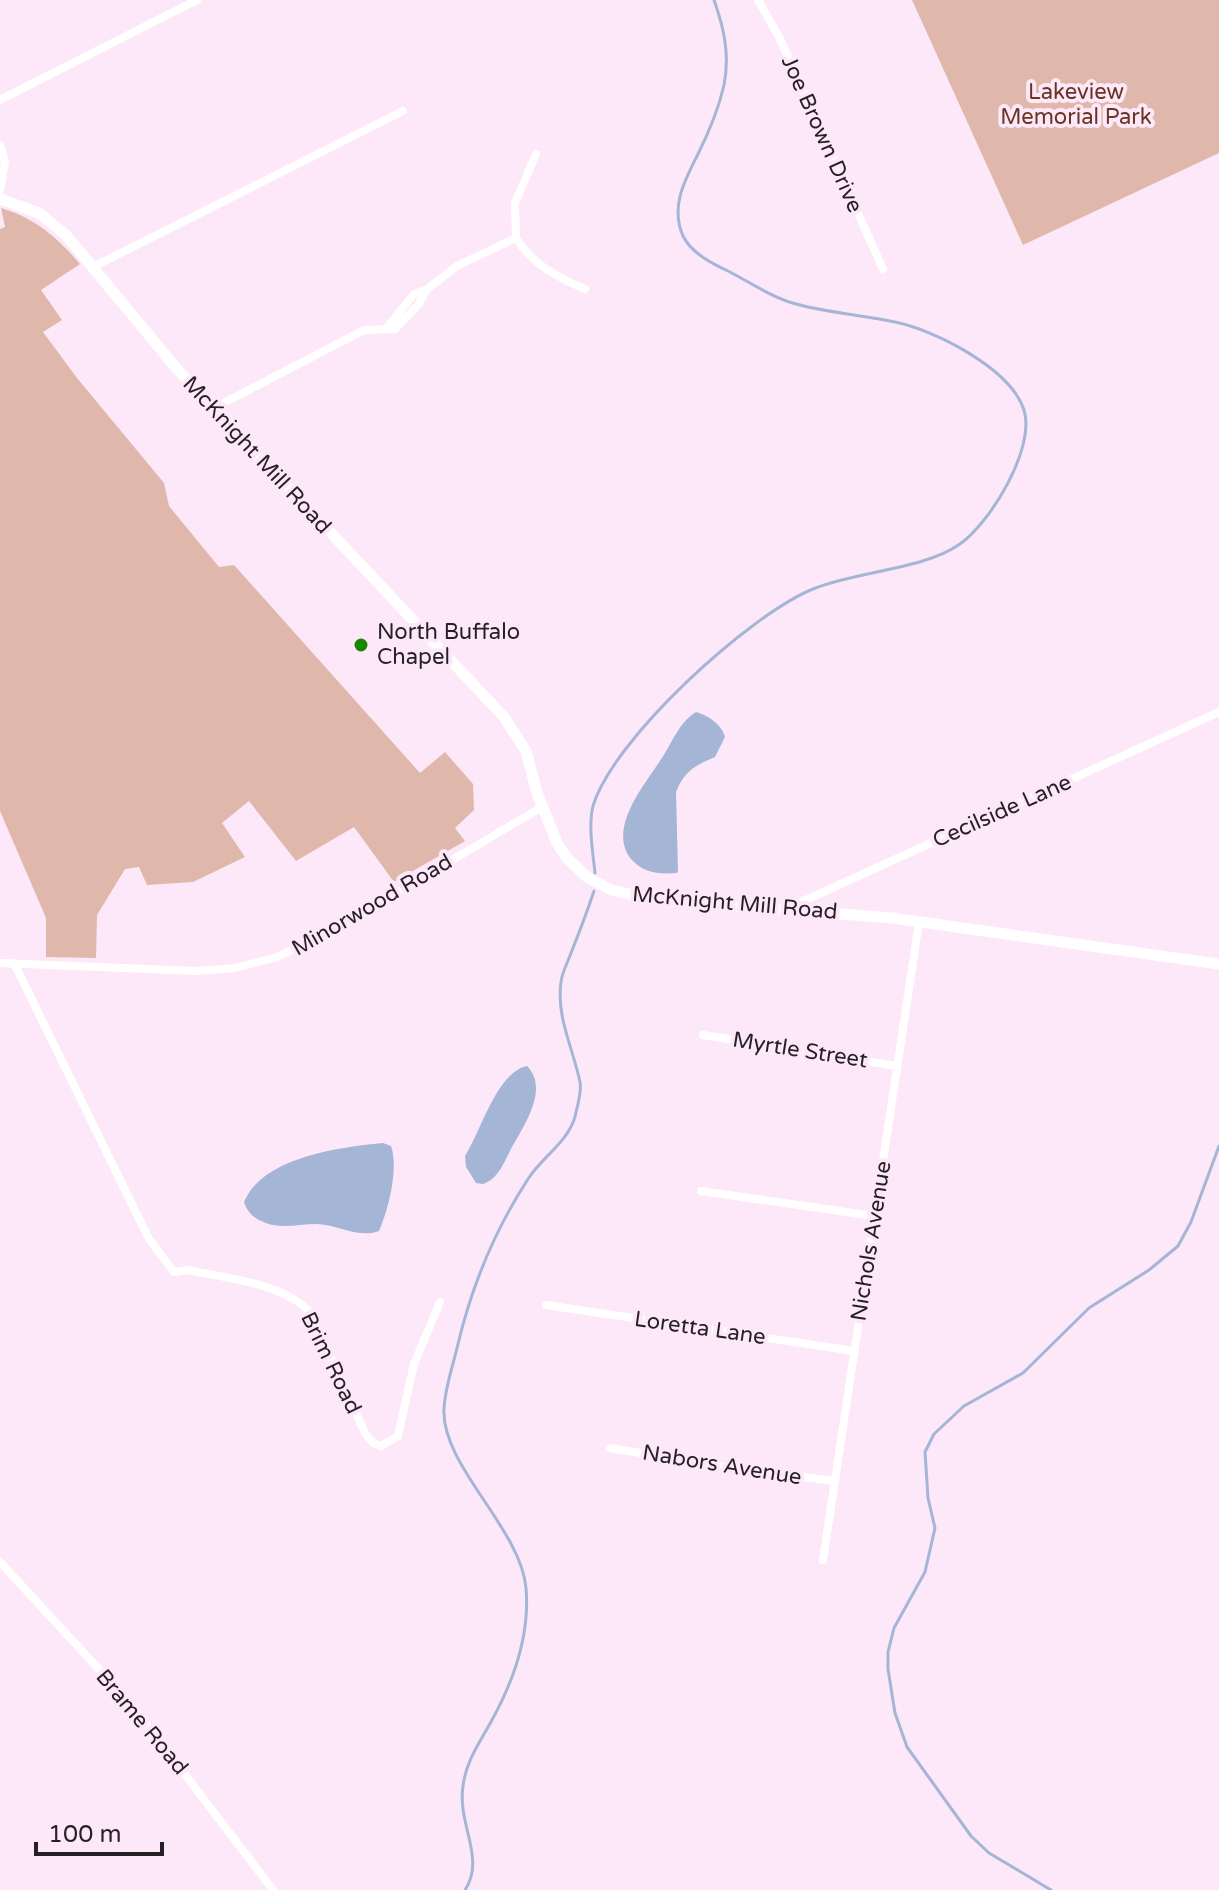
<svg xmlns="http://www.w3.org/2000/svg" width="1219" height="1890" font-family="'Varela Round',sans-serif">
<rect width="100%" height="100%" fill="#fde8f9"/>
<g fill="#dfb8ab">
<path d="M912 0H1219V153L1023 245Z"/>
<path d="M1 208C35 218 57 237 80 264L41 290 62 320 43 332 77 378 164 483 169 506 219 567 234 565 420 773 445 752 473 784 474 810 455 828 465 841 394 882 354 827 296 861 249 801 222 823 245 857 193 882 147 885 139 867 125 869 97 915 96 958 46 957V918L0 811V229L5 227Z"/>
</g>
<g fill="#a5b5d6">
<path d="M696 712C708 715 722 725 725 737L715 757C696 765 684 771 676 792L678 871 677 873C659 874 645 874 632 860 606 831 644 785 660 761 672 744 678 723 696 712Z"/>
<path d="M527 1066C550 1089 523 1127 511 1149 503 1164 499 1178 483 1184L476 1183 466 1167 465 1156C481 1131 497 1072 527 1066Z"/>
<path d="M383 1143 391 1146C399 1168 388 1211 379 1231 359 1239 337 1224 316 1224 300 1224 281 1229 266 1223 254 1219 248 1213 244 1202 262 1157 341 1147 383 1143Z"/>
</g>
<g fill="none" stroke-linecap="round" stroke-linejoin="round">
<g stroke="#a5b5d6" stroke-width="3">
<path d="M595 873C593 853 588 826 593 806 613 739 749 615 813 589 857 571 923 570 960 544 990 523 1036 448 1024 410 1011 369 935 330 895 322 862 315 829 313 796 304 773 298 751 283 730 272 713 264 692 254 683 236 670 206 685 180 698 154 708 134 719 107 724 85 730 55 724 28 714 0"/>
<path d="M465 1890C486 1858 457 1824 463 1786 466 1761 480 1742 492 1720 514 1680 530 1634 526 1588 521 1529 441 1465 444 1409 445 1387 453 1366 458 1344 472 1285 495 1230 528 1179 542 1157 567 1143 575 1117 577 1107 582 1092 580 1082 573 1048 556 1017 561 982 562 972 568 962 571 953 579 933 587 912 594 891"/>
<path d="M1051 1890 989 1853 971 1836 907 1747 895 1713 888 1669V1652L894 1628 925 1572 935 1528 928 1498 925 1452 934 1434 964 1406 1023 1373 1089 1308 1149 1270 1178 1246 1191 1222 1219 1146"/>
</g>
<g stroke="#fff" stroke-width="8">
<path d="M758 0 779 37 883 269"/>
<path d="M0 100 197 0"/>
<path d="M0 145 5 162 0 190"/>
<path d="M516 238C532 264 557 277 585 289"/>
<path d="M93 267 403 111"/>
<path d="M386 329 414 294 426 290 457 266 516 238 515 203 536 154"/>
<path d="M214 408 364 330 395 329 419 304 426 290"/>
<path d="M786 909 1219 712"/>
<path d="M0 963 196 971 235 968 274 958 324 936 542 807"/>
<path d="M14 963 149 1239 174 1272 188 1270C228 1279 282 1282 311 1313L365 1433 373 1443 381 1446 398 1436 414 1364 440 1302"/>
<path d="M703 1035 897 1066"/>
<path d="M701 1191 874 1216"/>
<path d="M546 1305 854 1351"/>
<path d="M610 1448 731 1468 835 1481"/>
<path d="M823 1560 919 922"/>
<path d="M0 1562 132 1705 273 1890"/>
</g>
<path stroke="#fff" stroke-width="11" d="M0 199 39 213 66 235 177 369 504 717 526 751 537 793 557 843 567 858 587 877 611 890 656 900 892 918 1219 964"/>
</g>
<circle fill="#198600" stroke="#fde8f9" stroke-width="3" cx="361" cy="645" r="8"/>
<g text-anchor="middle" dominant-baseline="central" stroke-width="8" stroke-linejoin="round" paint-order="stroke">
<g font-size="22" fill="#693522" stroke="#fde8f9">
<text x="1076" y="92">Lakeview<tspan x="1076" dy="25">Memorial Park</tspan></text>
</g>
<g font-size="22" fill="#261f25" stroke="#fde8f9">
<text transform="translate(822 134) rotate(66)">Joe Brown Drive</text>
<text transform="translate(257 455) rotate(47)">McKnight Mill Road</text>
<text transform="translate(1002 811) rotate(-24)">Cecilside Lane</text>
<text transform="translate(735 903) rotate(5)">McKnight Mill Road</text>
<text transform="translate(372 905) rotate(-30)">Minorwood Road</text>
<text transform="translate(800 1050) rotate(9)">Myrtle Street</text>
<text transform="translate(871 1241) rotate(-81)">Nichols Avenue</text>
<text transform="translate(700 1328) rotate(8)">Loretta Lane</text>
<text transform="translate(331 1363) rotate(64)">Brim Road</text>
<text transform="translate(722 1465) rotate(9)">Nabors Avenue</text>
<text transform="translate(142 1722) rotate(50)">Brame Road</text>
</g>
<g font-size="22" fill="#261f25" stroke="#fde8f9" text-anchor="start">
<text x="377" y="632">North Buffalo<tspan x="377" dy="25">Chapel</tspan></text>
</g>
</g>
<path d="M36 1842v12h126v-12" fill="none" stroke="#261f25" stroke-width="4"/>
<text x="48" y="1842" font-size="24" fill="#261f25" stroke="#fde8f9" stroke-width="6" paint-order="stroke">100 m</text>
</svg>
